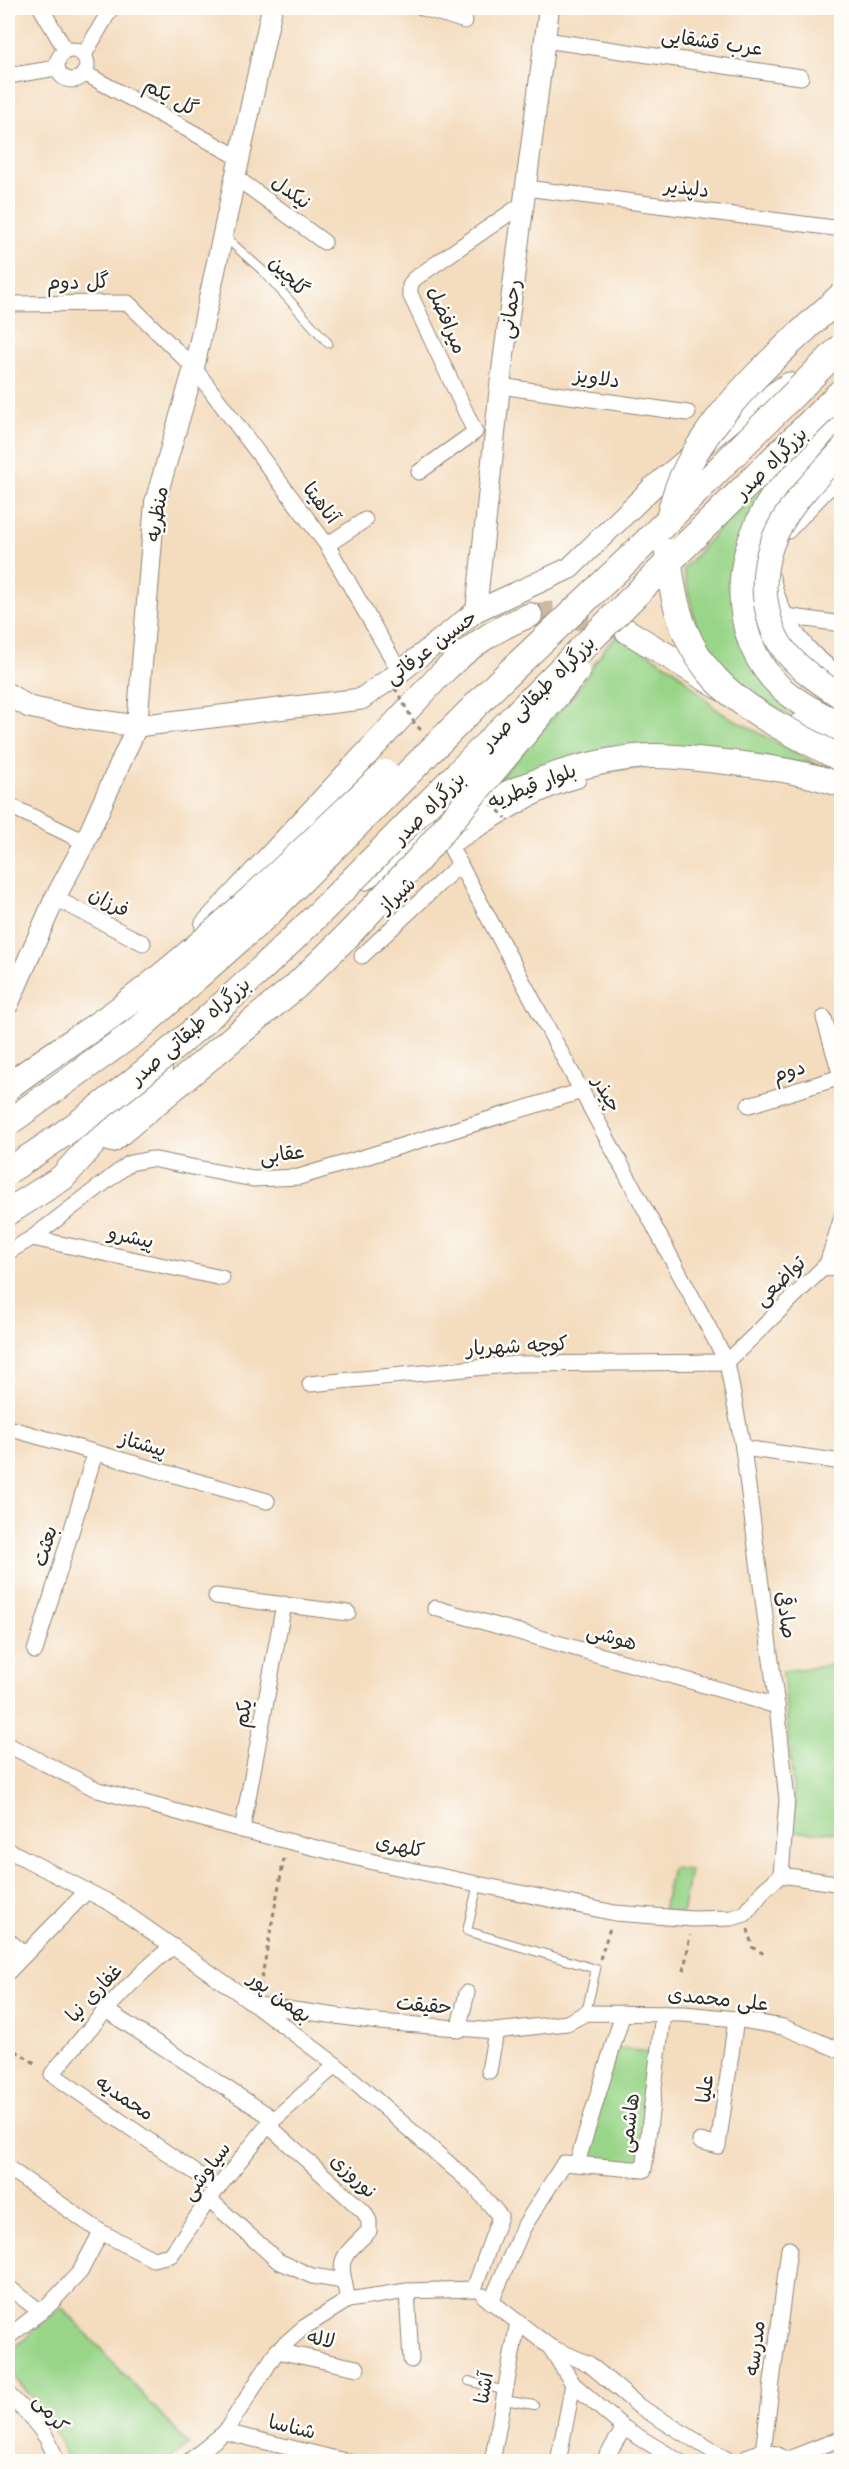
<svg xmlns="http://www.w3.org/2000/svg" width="849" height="2469" font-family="'Comic Neue','Playpen Sans Arabic',sans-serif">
<rect width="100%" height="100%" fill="#fdfcf7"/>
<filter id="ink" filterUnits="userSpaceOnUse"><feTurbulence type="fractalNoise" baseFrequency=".0167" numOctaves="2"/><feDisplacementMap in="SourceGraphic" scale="12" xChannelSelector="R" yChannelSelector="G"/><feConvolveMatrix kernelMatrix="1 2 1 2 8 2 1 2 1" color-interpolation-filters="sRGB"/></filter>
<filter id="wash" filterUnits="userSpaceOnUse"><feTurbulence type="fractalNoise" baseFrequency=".008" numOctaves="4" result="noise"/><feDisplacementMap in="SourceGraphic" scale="24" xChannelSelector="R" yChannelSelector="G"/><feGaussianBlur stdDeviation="1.35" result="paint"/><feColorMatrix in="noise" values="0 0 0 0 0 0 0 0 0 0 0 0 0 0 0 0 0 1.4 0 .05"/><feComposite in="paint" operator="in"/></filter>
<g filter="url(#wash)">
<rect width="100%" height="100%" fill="#f4dcbe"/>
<g fill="#99d589" stroke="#62805a" stroke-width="1.5">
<path d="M762 481 770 491 747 650 841 735 787 715 734 682 707 644 695 622 683 569Z"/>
<path d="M618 636 673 668 717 710 821 767 730 752 488 791 574 694 607 645Z"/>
<path d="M841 1664V1832H793L794 1801 783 1671Z"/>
<path d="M672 1868 690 1870 682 1914 663 1911Z"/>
<path d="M616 2048 655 2053 641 2163 583 2158Z"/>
<path d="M62 2307 189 2445 168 2461H68L49 2418 8 2370V2353Z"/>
</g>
</g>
<g filter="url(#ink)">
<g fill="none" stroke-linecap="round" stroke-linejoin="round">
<path stroke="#ccb9a1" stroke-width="24" stroke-dasharray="24 12" stroke-linecap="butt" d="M530 615 560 613 622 629"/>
<g stroke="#908474" stroke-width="10">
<g id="service">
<path d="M225 237 263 271 328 343"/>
<path d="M478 1884 467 1931 596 1969 586 2013"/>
<path d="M469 2381 505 2391"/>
<path d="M504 2400 534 2405"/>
</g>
</g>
<g stroke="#908474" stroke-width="17">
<g id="minor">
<path d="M41 8 66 51"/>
<path d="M423 8 465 21"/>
<path d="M545 40 801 77"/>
<circle cx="72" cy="65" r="15"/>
<path d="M84 55 111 8"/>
<path d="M84 73 238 157"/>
<path d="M8 76 57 68"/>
<path d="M234 176 324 242"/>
<path d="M526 188 842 229"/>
<path d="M8 304 128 303 194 368 327 545 400 672"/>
<path d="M500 386 688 413"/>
<path d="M419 472 475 432 410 294V286L414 279 524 203"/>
<path d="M788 531 842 474"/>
<path d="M327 545 365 520"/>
<path d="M772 577C780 617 806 655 842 675"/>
<path d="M786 616 842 624"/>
<path d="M578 780C533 792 491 823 450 846L727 1362 743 1448 777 1706 787 1800 781 1875"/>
<path d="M8 805 85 842"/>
<path d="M55 898 143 943"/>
<path d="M362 956 460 864"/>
<path d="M824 1018 842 1080"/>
<path d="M749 1105 841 1077"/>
<path d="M32 1238 222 1278"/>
<path d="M8 1252 32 1238 130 1163 151 1159 253 1179 299 1177 582 1091"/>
<path d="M822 1269 842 1268"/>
<path d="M727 1362 827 1264 842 1217"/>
<path d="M310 1384 516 1364 727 1362"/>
<path d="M8 1428 267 1501"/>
<path d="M743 1448 842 1462"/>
<path d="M216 1596 348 1613"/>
<path d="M435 1608 777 1706"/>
<path d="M35 1651 95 1453"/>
<path d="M8 1745 98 1790 242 1830 378 1863 615 1913 693 1919 732 1918 745 1914 764 1890 781 1875"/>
<path d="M242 1830 284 1604"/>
<path d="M8 1850 112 1904 256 2005 336 2065 473 2185 500 2216"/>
<path d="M781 1875 842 1884"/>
<path d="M8 1940 24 1954"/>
<path d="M173 1946C126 1983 90 2028 52 2074L218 2188"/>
<path d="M8 1972 87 1891"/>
<path d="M258 2005 379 2022 496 2031 567 2023 586 2013 684 2014 736 2019 783 2027 842 2051"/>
<path d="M104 2009 274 2119"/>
<path d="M458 2030 467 1993"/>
<path d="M489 2071 496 2031"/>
<path d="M268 2125 364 2212 369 2221V2231C337 2262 339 2257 348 2300"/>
<path d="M700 2141 718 2146 736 2019"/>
<path d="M577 2163 623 2013"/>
<path d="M8 2168 101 2232 153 2259 171 2255 209 2199 268 2125 336 2065"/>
<path d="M209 2199 278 2261 312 2276 344 2281"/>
<path d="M8 2287 41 2312"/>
<path d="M474 2289 500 2216"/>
<path d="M407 2291 411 2360"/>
<path d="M484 2296 550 2347 589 2364 640 2407 731 2462"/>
<path d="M491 2302 523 2228 564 2163 644 2170 663 2014"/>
<path d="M8 2337 49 2305 80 2272 101 2232"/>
<path d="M550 2347 573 2384 624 2428 680 2462"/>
<path d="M277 2351 357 2368"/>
<path d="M8 2394C27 2414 50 2433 56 2462"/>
<path d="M225 2432 349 2462"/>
<path d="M763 2452 789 2249"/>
<path d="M786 2460 842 2438"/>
<path d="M188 2462 225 2432 277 2351 303 2328 348 2300 407 2291 474 2289"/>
<path d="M492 2462 518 2322"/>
<path d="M558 2462 573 2384"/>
<path d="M603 2462 624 2428"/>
<path d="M742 2462C756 2448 774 2449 788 2462"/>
<path d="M839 2462 842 2460"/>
</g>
</g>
<g stroke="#908474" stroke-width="22">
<g id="tertiary">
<path d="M476 611 500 386 549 8"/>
<path d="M8 1005 55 898 85 842 137 726 155 502 194 368 272 8"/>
</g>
</g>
<g stroke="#908474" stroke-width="23">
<path id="secondary" d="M8 694 29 707 87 719 137 726 361 699 400 672 476 611 570 568 653 487 735 419 789 383"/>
</g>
<g stroke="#908474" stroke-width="26">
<g id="primary">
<path d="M842 410C814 445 775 484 757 524 732 578 736 643 779 686 797 703 820 714 842 724"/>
<path d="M627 631 722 689"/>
<path d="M799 726 842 742"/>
<path d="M364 878C445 821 534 768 635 757 665 754 696 759 726 762 763 766 806 772 842 785"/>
<path d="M207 925 440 675C470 646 491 631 530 615"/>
<path d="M55 1077 120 1018"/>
</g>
</g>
<g stroke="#908474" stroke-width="28">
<g id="trunk">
<path d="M112 1139 239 1033"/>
<path d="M8 1212 62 1178 159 1069"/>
</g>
</g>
<g stroke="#908474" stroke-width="3" stroke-dasharray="4.5 4.5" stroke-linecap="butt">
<path d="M748 1929 752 1947 766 1955"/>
<path d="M600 1959 610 1928"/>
<path d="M684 1971 690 1935"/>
<path d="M260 1987 284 1858"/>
<path d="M8 2046 38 2065"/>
</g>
<use href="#service" stroke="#fff" stroke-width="8"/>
<use href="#minor" stroke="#fff" stroke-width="15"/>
<use href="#tertiary" stroke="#fff" stroke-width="20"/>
<use href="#secondary" stroke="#fff" stroke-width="21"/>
<use href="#primary" stroke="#fff" stroke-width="24"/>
<use href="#trunk" stroke="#fff" stroke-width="26"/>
<g stroke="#908474" stroke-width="26" stroke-linecap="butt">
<path id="primary-bridge" d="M842 450C802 494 760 531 765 595 767 614 773 636 785 651 800 670 822 684 842 697"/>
</g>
<g stroke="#908474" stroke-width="28" stroke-linecap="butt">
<g id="trunk-bridge">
<path d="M670 516C686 429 780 353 842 295"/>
<path d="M668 552C678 680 739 706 842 759"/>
<path d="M239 1033 295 987 348 935 418 860 576 672"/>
<path d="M8 1087C44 1059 83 1036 120 1009 214 938 299 854 385 773"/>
<path d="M8 1123 136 1031 268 914 499 682 635 553 842 346"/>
<path d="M8 1171C183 1061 326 906 471 760 593 635 718 514 842 391"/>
</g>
</g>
<g stroke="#908474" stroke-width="3" stroke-dasharray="4.5 4.5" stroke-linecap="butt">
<path d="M395 688 415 724 421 730"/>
<path d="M492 804 506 818"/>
</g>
<use href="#primary-bridge" stroke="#fff" stroke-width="24"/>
<use href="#trunk-bridge" stroke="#fff" stroke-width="26"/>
</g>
</g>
<g text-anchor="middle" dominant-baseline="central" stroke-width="5" stroke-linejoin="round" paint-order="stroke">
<g font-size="20" fill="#2b2b2b" stroke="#fdfcf7">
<text transform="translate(712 42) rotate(8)">عرب قشقایی</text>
<text transform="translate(171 97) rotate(29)">گل یکم</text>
<text transform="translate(687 188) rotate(7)">دلپذیر</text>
<text transform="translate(291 192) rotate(36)">نیکدل</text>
<text transform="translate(289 276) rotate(47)">گلچین</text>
<text transform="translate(78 282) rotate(-1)">گل دوم</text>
<text transform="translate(510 309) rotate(-82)">رحمانی</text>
<text transform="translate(447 320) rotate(67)">میرافضل</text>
<text transform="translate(597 378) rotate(8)">دلاویز</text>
<text transform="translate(771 463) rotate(-45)">بزرگراه صدر</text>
<text transform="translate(321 503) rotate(53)">آناهیتا</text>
<text transform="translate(157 514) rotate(-81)">منظریه</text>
<text transform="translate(431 647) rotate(-37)">حسین عرفاتی</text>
<text transform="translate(538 693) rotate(-45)">بزرگراه طبقاتی صدر</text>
<text transform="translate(532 786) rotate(-21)">بلوار قیطریه</text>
<text transform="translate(429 808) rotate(-45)">بزرگراه صدر</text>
<text transform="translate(397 895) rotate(-43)">شیراز</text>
<text transform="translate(109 902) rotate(28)">فرزان</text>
<text transform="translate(190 1031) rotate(-41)">بزرگراه طبقاتی صدر</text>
<text transform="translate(789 1071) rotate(-17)">دوم</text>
<text transform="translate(607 1094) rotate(62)">چیذر</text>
<text transform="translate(282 1154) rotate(-7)">عقابی</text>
<text transform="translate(131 1237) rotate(12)">پیشرو</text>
<text transform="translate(780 1281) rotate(-44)">تواضعی</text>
<text transform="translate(517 1346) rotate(-3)">کوچه شهریار</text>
<text transform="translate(143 1444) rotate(16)">پیشتاز</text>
<text transform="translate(45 1546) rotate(-73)">بعثت</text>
<text transform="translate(786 1615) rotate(82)">صادقی</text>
<text transform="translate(612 1637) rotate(16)">هوشی</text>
<text transform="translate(243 1713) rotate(-79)">یکم</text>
<text transform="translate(400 1846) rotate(12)">کلهری</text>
<text transform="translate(94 1993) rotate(-47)">غفاری نیا</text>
<text transform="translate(280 1997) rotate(36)">بهمن پور</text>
<text transform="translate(718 1999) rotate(6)">علی محمدی</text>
<text transform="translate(424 2005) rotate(5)">حقیقت</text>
<text transform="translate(705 2089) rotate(-82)">علیا</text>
<text transform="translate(125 2098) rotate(34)">محمدیه</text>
<text transform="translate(629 2123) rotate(-83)">هاشمی</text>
<text transform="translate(206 2171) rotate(-53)">سیاوشی</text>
<text transform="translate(354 2176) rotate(43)">نوروزی</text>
<text transform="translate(321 2339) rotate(12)">لاله</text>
<text transform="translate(755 2348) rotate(-83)">مدرسه</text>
<text transform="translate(484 2388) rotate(-80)">آشنا</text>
<text transform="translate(51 2413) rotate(52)">کرمی</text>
<text transform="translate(292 2427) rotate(14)">شناسا</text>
</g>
</g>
<rect width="849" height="2469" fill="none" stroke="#fdfcf7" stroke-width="30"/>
</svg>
